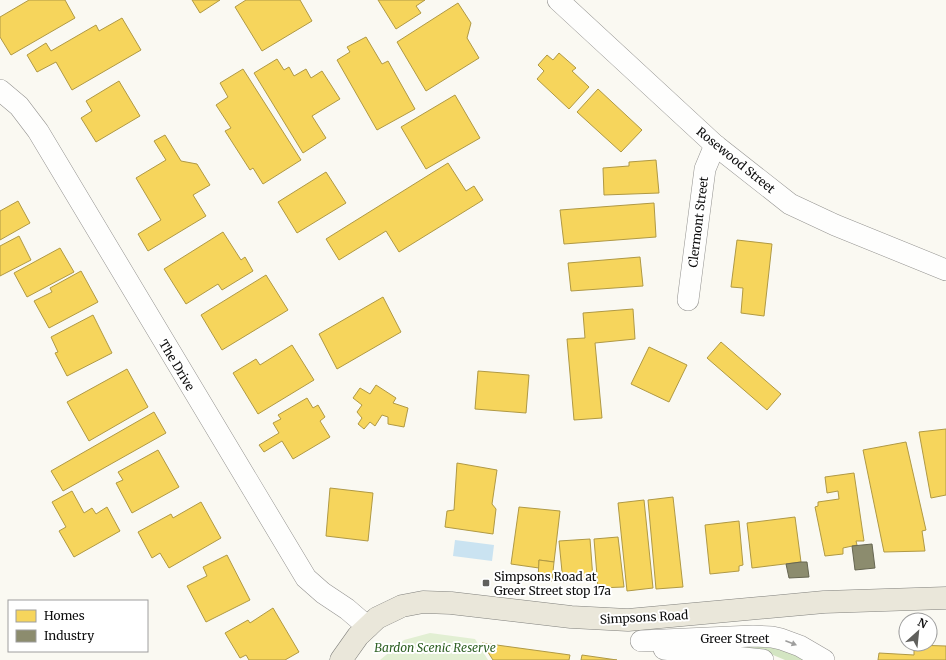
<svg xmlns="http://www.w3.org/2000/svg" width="946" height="660" font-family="Merriweather,serif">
<rect width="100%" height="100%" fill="#faf9f2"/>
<path fill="#e2efd3" d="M430 633 475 639 488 660H380L404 640Z"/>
<path fill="#d3e5c2" d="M764 642 807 660H785L766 652 688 647Z"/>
<path fill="#cae3f1" d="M455 540 494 545 492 561 453 556Z"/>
<g fill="#f6d55c" stroke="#b09944">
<path d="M29 0H65L75 18 11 55 0 37V17Z"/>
<path d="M192 0H220L200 13Z"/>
<path d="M246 0H300L312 21 262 51 235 7Z"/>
<path d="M378 0H425L416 6 421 13 396 29Z"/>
<path d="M458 3 471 23 467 38 479 58 426 91 397 42Z"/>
<path d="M122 18 141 50 72 90 56 62 37 72 27 55 46 43 51 51 96 25 99 31Z"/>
<path d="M366 37 382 64 388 61 415 109 377 130 337 60 350 52 347 47Z"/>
<path d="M559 53 576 68 572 71 589 87 569 109 537 79 544 71 538 65 547 55 553 60Z"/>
<path d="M277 59 284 70 289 67 294 76 306 69 311 78 322 71 340 99 312 116 326 138 303 153 254 73Z"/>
<path d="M243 69 301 160 263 184 253 168 250 170 225 131 231 128 216 105 228 97 220 83Z"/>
<path d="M119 81 140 116 96 142 81 118 92 111 86 101Z"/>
<path d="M598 89 642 130 621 152 577 112Z"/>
<path d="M455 95 480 138 426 169 401 127Z"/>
<path d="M165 135 181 161 197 164 210 185 193 195 206 216 148 251 138 234 161 220 136 178 166 160 154 141Z"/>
<path d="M656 160 659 193 604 195 603 168 629 166V162Z"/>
<path d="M448 163 466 191 474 186 483 200 399 252 386 231 339 260 326 239Z"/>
<path d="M326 172 346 203 297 233 278 202Z"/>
<path d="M18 201 30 223 0 240V211Z"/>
<path d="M654 203 656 237 564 244 560 210Z"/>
<path d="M223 232 241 260 245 257 253 271 222 290 218 284 186 304 164 269Z"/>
<path d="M19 236 31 260 0 276V246Z"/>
<path d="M737 240 772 244 764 316 741 313 743 288 731 287Z"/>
<path d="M60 248 74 272 27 297 14 273Z"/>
<path d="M640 257 643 286 571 291 568 263Z"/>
<path d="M81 271 98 302 49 328 34 301 52 292 50 288Z"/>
<path d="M266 275 288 310 222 350 201 315Z"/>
<path d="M383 297 401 332 337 369 319 334Z"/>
<path d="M633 309 635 339 595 343 602 418 574 420 567 339 585 338 583 313Z"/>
<path d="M93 315 112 353 67 376 55 353 58 352 51 337Z"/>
<path d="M721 342 781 394 767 410 707 358Z"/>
<path d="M292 345 314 380 258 414 233 373 256 359 260 365Z"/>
<path d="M649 347 687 365 669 402 631 384Z"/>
<path d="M127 369 148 407 89 441 67 402Z"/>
<path d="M478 371 529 375 526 413 475 409Z"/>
<path d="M376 385 396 398 393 403 408 408 404 427 388 424V417L382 415 375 426 370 422 364 429 358 424 362 418 357 412 362 405 353 398 360 388 370 394Z"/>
<path d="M307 398 313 408 318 405 325 417 320 421 330 437 293 459 282 441 264 452 259 445 279 433 273 423 281 419 278 415Z"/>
<path d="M154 412 166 433 63 491 51 471Z"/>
<path d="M946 429V495L931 498 919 432Z"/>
<path d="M906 442 926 530 922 531 925 551 884 552 863 450Z"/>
<path d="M158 450 179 487 132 513 116 483 123 480 118 472Z"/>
<path d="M457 463 497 470 492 504 496 509 493 534 445 527 447 511 454 510Z"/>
<path d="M854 473 864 541H856L857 545 843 548V554L825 556 815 507 818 506V502L839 499 838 491 827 493 825 477Z"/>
<path d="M330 488 373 493 368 541 326 536Z"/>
<path d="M72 491 84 513 92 508 96 514 107 507 120 531 74 557 59 531 66 527 52 502Z"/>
<path d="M673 497 683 587 656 589 648 500Z"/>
<path d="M644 500 653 588 627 591 618 503Z"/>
<path d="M201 502 221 538 169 568 160 553 152 558 138 532 171 514 173 518Z"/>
<path d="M519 507 560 511 554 562 539 560V568L511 564Z"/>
<path d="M795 517 801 562 752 568 747 523Z"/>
<path d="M739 521 743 565 739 566V571L710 574 705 525Z"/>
<path d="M618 537 624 587 598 588 594 539Z"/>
<path d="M590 539 593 579 563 582 559 541Z"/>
<path d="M227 555 250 600 206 622 187 586 207 576 203 567Z"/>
<path d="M539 560 554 562 552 581 538 579Z"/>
<path d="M273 608 299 652 285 660H249L246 655 240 658 225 633 248 620 250 623Z"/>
<path d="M482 643 570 655 569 660H493Z"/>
<path d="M914 645 946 646V660H878L879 653 914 655Z"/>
<path d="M582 655 617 660H581Z"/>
</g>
<g fill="#8c8c6e" stroke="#666651">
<path d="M872 544 875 568 855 570 852 546Z"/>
<path d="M801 562H807L809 577 789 578 786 564Z"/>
</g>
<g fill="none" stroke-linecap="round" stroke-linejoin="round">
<g stroke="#949390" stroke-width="22">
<g id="minor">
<path d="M558 0 715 145 790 204 835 225 946 270"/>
<path d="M0 90 19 106 38 131 306 578 323 593 347 609 368 627"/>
<path d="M688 300 705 169 715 145"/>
<path d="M641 641 753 636 772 637 781 639 800 646 824 660"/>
<path d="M664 649 687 652 763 660"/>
</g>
</g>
<g stroke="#81817d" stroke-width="23">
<path id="major" d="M341 660 358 636 377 618 402 606 423 602 451 603 571 617 628 620 824 602 946 598"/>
</g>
<use href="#minor" stroke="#fefefd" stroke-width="21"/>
<use href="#major" stroke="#eae7da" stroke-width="22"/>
</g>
<defs><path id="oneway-solid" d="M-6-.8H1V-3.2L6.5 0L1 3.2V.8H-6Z"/></defs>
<use fill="#9e9e9d" href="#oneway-solid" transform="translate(791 643) rotate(21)"/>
<rect fill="#60605d" stroke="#fff" stroke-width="1.5" x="482" y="579" width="8" height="8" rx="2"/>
<g text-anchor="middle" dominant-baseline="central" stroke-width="4" stroke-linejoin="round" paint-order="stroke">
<g font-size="12" fill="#0d0d0d" stroke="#fff">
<text transform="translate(736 160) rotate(39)">Rosewood Street</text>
<text transform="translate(698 222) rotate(-83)">Clermont Street</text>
<text transform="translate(177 365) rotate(59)">The Drive</text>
<text transform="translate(644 617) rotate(-3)">Simpsons Road</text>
<text x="735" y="638">Greer Street</text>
</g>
<g font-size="12" fill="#0d0d0d" stroke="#fff" text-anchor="start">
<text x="494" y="576">Simpsons Road at<tspan x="494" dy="14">Greer Street stop 17a</tspan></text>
</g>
<g font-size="12" font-style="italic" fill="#2d5f22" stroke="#fff">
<text x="435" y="647">Bardon Scenic Reserve</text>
</g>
</g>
<rect x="8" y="600" width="140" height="52" fill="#ffffff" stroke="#9e9e9e"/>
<rect x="16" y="610" width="20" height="12" fill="#f6d55c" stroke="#9e9e9e"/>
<text x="44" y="620" font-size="12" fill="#0d0d0d">Homes</text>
<rect x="16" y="630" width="20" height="12" fill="#8c8c6e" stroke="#9e9e9e"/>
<text x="44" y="640" font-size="12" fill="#0d0d0d">Industry</text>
<g transform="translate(918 632) rotate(27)"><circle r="19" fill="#ffffff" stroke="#9e9e9e"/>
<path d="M0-3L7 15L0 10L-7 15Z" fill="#60605d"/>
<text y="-6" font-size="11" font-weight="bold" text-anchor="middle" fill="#0d0d0d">N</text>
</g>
</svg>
